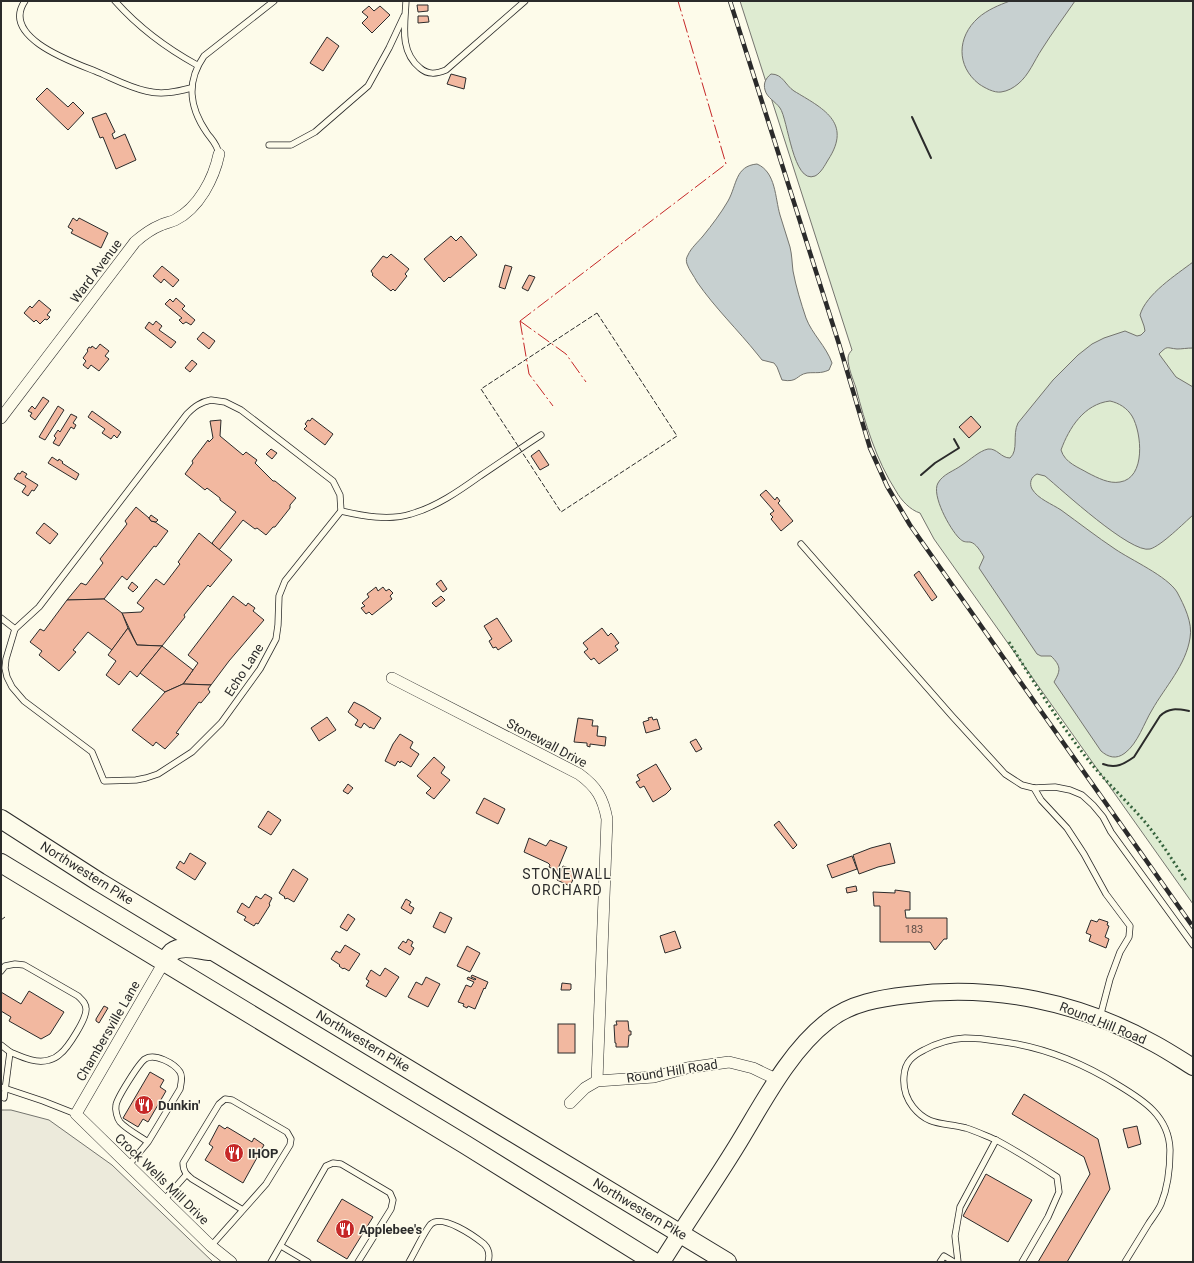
<svg xmlns="http://www.w3.org/2000/svg" width="1194" height="1263" font-family="Roboto,sans-serif">
<rect width="100%" height="100%" fill="#fdfbea"/>
<path fill="#deebd1" stroke="#74746e" d="M740 1H1193V904L934 539 920 513C910 510 901 500 896 491 876 460 865 423 856 388 853 379 848 368 848 358 848 355 850 352 852 350Z"/>
<path fill="#eceadb" stroke="#74746e" d="M1 1110H11L49 1120 112 1165 213 1262H1Z"/>
<g fill="#c7d0d0" stroke="#74746e" fill-rule="evenodd">
<path d="M1010 1H1075C1064 17 1052 33 1042 49 1034 61 1029 75 1018 84 1013 88 1008 91 1001 92 994 93 985 88 979 84 956 66 957 37 978 18 987 10 999 5 1010 1Z"/>
<path d="M771 74C783 74 785 85 794 91 822 108 853 122 828 160 825 165 821 173 815 176 793 185 788 119 780 108 775 101 767 98 765 90 763 83 766 78 771 74Z"/>
<path d="M757 164C776 172 775 198 780 215 783 226 787 236 790 247 792 255 792 263 793 271 796 287 801 303 806 318 812 334 826 346 832 363L829 370C820 374 816 372 807 373 796 375 798 383 782 380L777 367 774 363 762 360 758 355C738 330 715 308 697 282 694 276 689 270 687 264 686 261 686 258 688 255 691 248 698 242 703 236 712 225 721 213 728 201 737 185 735 166 757 164Z"/>
<path d="M1193 262V348C1187 348 1182 349 1177 349 1166 348 1168 345 1159 354L1176 377 1193 387V515C1184 523 1161 546 1150 549 1131 554 1062 490 1045 476L1037 474C1031 477 1029 483 1032 489 1038 499 1052 504 1061 510 1079 523 1097 537 1115 549 1131 560 1167 576 1177 592 1184 605 1193 623 1190 638 1186 665 1165 687 1152 710 1144 723 1138 743 1125 753 1116 760 1108 757 1101 751L1054 682C1061 670 1061 666 1051 656H1041L1037 654 979 568 984 557C981 552 976 543 970 542 965 542 963 542 959 538 950 529 931 495 938 483 943 474 954 471 962 465 970 460 979 451 988 449 997 448 1001 458 1010 458 1019 450 1012 435 1018 423L1053 380 1078 355 1092 344 1104 338 1125 331 1137 336 1141 335 1145 331 1144 326 1140 315C1146 294 1176 275 1193 262ZM1110 401C1119 403 1127 408 1132 416 1142 433 1146 478 1120 482 1109 484 1098 478 1088 473 1078 467 1065 463 1061 450 1069 428 1084 404 1110 401Z"/>
</g>
<g fill="#f2b8a0" stroke="#2b2b2b">
<path d="M417 5H428V11L418 12Z"/>
<path d="M369 6 374 11 380 6 390 15 372 33 362 23 368 17 362 12Z"/>
<path d="M418 16H428L429 22 418 23Z"/>
<path d="M327 37 339 46 323 71 310 63Z"/>
<path d="M451 74 466 78 464 89 447 84Z"/>
<path d="M47 88 68 107 73 102 84 113 68 130 36 99Z"/>
<path d="M106 113 115 132 112 134 114 139 125 134 136 160 116 169 103 137 100 138 92 118Z"/>
<path d="M73 218 77 221 79 218 108 233 101 248 71 233 73 230 68 227Z"/>
<path d="M451 236 456 241 461 236 477 255 450 278 449 277 444 282 424 259Z"/>
<path d="M391 254 409 269 405 274 407 276 395 291 393 289 391 291 372 275 373 274 371 271 383 256 387 258Z"/>
<path d="M505 265 512 267 505 289 499 287Z"/>
<path d="M162 266 179 280 173 287 164 279 161 283 153 276Z"/>
<path d="M529 275 535 277 528 291 522 288Z"/>
<path d="M176 298 185 306 182 309 195 320 191 325 186 322 183 324 179 320 182 318 165 304 170 299 173 302Z"/>
<path d="M39 300 51 310 47 315 50 317 47 320 45 319 40 324 36 320 34 322 24 313 30 306 32 308Z"/>
<path d="M156 321 162 326 159 330 176 342 171 348 145 328 149 322 153 325Z"/>
<path d="M203 332 215 341 209 349 197 339Z"/>
<path d="M100 344 109 351 105 356 109 359 99 371 91 365 88 369 83 365 86 361 83 358 88 351 87 350 89 347 91 348 92 346 96 349Z"/>
<path d="M192 360 197 364 190 372 185 368Z"/>
<path d="M43 397 49 401 35 420 30 416 32 413 28 411 32 406 35 409Z"/>
<path d="M58 406 64 410 45 440 39 437Z"/>
<path d="M92 411 121 432 117 438 114 435 111 439 102 433 105 429 88 417Z"/>
<path d="M71 414 77 417 73 423 76 425 74 429 71 427 59 446 53 443 56 438 54 436 58 430 60 432Z"/>
<path d="M971 416 981 427 969 438 959 427Z"/>
<path d="M312 418 333 434 325 445 304 429 307 426 305 424 308 420 310 421Z"/>
<path d="M221 420 220 436 243 455 246 452 257 460 255 463 273 481H275L296 498 290 505V508L275 527H273L266 535 257 528 255 529 243 520 219 550 212 543 236 512 220 500V498L207 488 205 490 185 474 193 463 192 461 208 440 209 442 213 438 210 421Z"/>
<path d="M271 449 277 453 272 459 266 454Z"/>
<path d="M539 450 549 465 540 470 531 456Z"/>
<path d="M52 457 58 461 59 459 63 462 62 463 79 474 76 480 48 463Z"/>
<path d="M22 471 27 474 25 477 38 485 34 491 32 490 28 496 22 492 26 486 14 479 18 473 20 474Z"/>
<path d="M766 490 775 500 777 497 780 501 778 503 793 521 781 531 771 519 773 517 770 514 774 511 760 495Z"/>
<path d="M136 507 149 518 151 521 155 522 168 531 156 547 154 546 127 580 122 576 104 599 67 600 81 583 86 585 103 563 100 559 127 524 125 521Z"/>
<path d="M151 515 158 520 156 522 151 521 149 518Z"/>
<path d="M44 523 58 534 50 544 36 533Z"/>
<path d="M199 533 232 560 210 587 208 585 184 615 185 617 162 646 137 645 122 613 141 612 144 608 137 603 156 579 164 585 180 564 178 562Z"/>
<path d="M919 571 937 597 932 601 914 575Z"/>
<path d="M441 580 447 589 443 592 436 584Z"/>
<path d="M132 582 138 587 133 592 128 588Z"/>
<path d="M376 587 378 591 383 587 386 591 389 589 393 593 390 596 392 599 372 615 369 612 366 614 361 608 365 606 362 603 369 597 367 594Z"/>
<path d="M233 596 246 606 248 603 255 608 253 611 264 620 229 661 211 685 183 684 198 663 188 655Z"/>
<path d="M441 596 445 600 436 607 432 603Z"/>
<path d="M104 599 122 613 128 628 112 650 88 632 73 650 76 652 59 671 39 655 42 651 30 642 40 629 44 631 67 600Z"/>
<path d="M497 618 512 641 498 650 496 647 493 648 489 641 492 639 484 626Z"/>
<path d="M128 628 137 645 162 646 137 677 130 671 119 685 106 675 116 661 108 655Z"/>
<path d="M602 628 608 636 611 633 613 635 619 643 615 646 618 650 599 664 594 658 591 660 584 652 588 649 583 643Z"/>
<path d="M162 646 193 670 183 684 165 692 140 673Z"/>
<path d="M183 684 211 685 208 689 210 692 201 703 199 702 176 733 179 734 165 749 156 742 153 746 132 730 165 692Z"/>
<path d="M354 702 364 707 381 718 374 729 370 727V728L364 723 361 728 355 725 358 720 348 712Z"/>
<path d="M327 717 336 730 319 741 311 728Z"/>
<path d="M652 717 653 720 657 719 660 729 646 733 643 722 649 720 648 718Z"/>
<path d="M578 718 593 720 592 726H598L597 736 606 737 605 746 590 744V747L587 746V743L574 742Z"/>
<path d="M400 734 413 742 410 748 419 754 411 767 401 761 400 763 398 761 395 766 385 761 393 744Z"/>
<path d="M696 739 702 749 696 752 690 742Z"/>
<path d="M434 757 445 767 441 773 450 780 434 799 426 793 431 788 417 776Z"/>
<path d="M656 764 671 789 666 794 653 802 644 786 640 788 636 782 640 780 637 775Z"/>
<path d="M348 784 353 788 348 794 343 791Z"/>
<path d="M484 798 505 809 498 824 476 813Z"/>
<path d="M268 811 281 820 271 835 258 827Z"/>
<path d="M779 821 797 845 793 849 774 825Z"/>
<path d="M529 838 546 846 550 840 567 847 557 871 549 867 550 865 548 863 524 852Z"/>
<path d="M890 843 895 863 878 867 859 874 853 855 871 848Z"/>
<path d="M190 853 206 863 195 880 176 868 180 861 184 864Z"/>
<path d="M852 856 857 869 832 878 827 865Z"/>
<path d="M563 866 577 871 570 886 557 880Z"/>
<path d="M293 869 308 879 294 902 287 898 286 899 284 898 285 897 279 893Z"/>
<path d="M856 886 857 891 847 893 846 888Z"/>
<path d="M895 890 910 892V910H905L906 918H947V939H944L935 950 930 942H880V906H874L873 892 895 893Z"/>
<path d="M265 894 272 898 269 904 270 905 258 924 256 923 254 926 244 920 246 917 237 912 242 903 249 908 256 896 261 899Z"/>
<path d="M406 899 411 902 409 905 414 908 411 914 401 908Z"/>
<path d="M440 912 452 918 445 933 433 927Z"/>
<path d="M348 914 355 919 347 931 340 927Z"/>
<path d="M1099 919 1108 922 1107 925 1109 926 1105 937 1109 939 1106 948 1089 941 1091 935 1086 933 1091 920 1097 922Z"/>
<path d="M675 931 681 948 665 953 660 936Z"/>
<path d="M408 939 413 942 411 946 414 948 410 955 398 948 403 941 406 943Z"/>
<path d="M345 945 360 954 349 971 344 968 343 969 339 966 340 965 331 959 336 951 340 953Z"/>
<path d="M467 946 480 953 470 972 457 966Z"/>
<path d="M385 968 399 977 386 997 366 986 369 981 366 979 371 970 380 976Z"/>
<path d="M472 975 488 982 485 989 484 988 475 1009 468 1006 467 1008 463 1006 464 1004 458 1002 466 985 471 987 474 982 467 979 468 977 475 980 476 979 471 977Z"/>
<path d="M426 977 440 984 428 1007 408 997 416 982 422 985Z"/>
<path d="M562 983 571 984V989L570 990H561Z"/>
<path d="M29 991 64 1012 50 1034 41 1039 9 1021 11 1017 1 1011V992L21 1004Z"/>
<path d="M104 1006 108 1008 99 1023 96 1021V1019Z"/>
<path d="M616 1021H628L629 1031H631V1035H629L628 1047H616V1043H615L614 1025H617Z"/>
<rect x="558" y="1024" width="17" height="29"/>
<path d="M150 1072 164 1080 160 1087 166 1091 148 1122 143 1119 138 1127 123 1118Z"/>
<path d="M1024 1094 1098 1139 1110 1189 1067 1262H1038L1090 1174 1084 1157 1012 1114Z"/>
<path d="M219 1125 225 1129 227 1127 252 1142 254 1138 264 1145 243 1183 205 1160 213 1147 209 1144Z"/>
<path d="M1137 1126 1141 1144 1128 1148 1123 1129Z"/>
<path d="M986 1174 1032 1200 1008 1242 963 1216Z"/>
<path d="M342 1199 373 1217 347 1259 317 1241Z"/>
</g>
<g fill="none" stroke-linecap="round" stroke-linejoin="round">
<g stroke="#2b2b2b" stroke-width="7">
<g id="lane">
<path d="M25 1C0 37 72 62 95 71 112 78 128 87 146 91 161 95 176 92 191 88"/>
<path d="M115 1C139 28 166 48 197 65"/>
<path d="M406 1C405 24 399 51 420 68 428 75 436 74 446 70L525 1"/>
<path d="M269 145H291L315 132 368 86 389 48 404 16"/>
<path d="M219 154C217 144 212 140 207 133 189 107 186 82 204 56L274 1"/>
<path d="M211 400 225 402 241 410 333 481 340 495 341 511 285 581 279 596 278 625 276 639 260 669 221 723 192 752 158 774 146 778 136 780 104 781 92 752 24 701 12 687 7 677 5 668 6 659 15 629 39 607 187 414C195 406 201 402 211 400Z"/>
<path d="M341 511C363 516 389 521 411 514 436 507 459 491 480 476 501 462 521 448 541 435"/>
<path d="M801 544 952 716 1005 774 1022 785 1034 788 1055 787 1070 790 1082 795 1093 805 1103 817 1111 832 1193 945"/>
<path d="M1 618 15 629"/>
<path d="M1034 788 1041 800 1067 828 1084 854 1106 894 1130 926 1129 937 1120 952 1110 979 1100 1017"/>
<path d="M1 971 5 966 15 964 24 965 78 996C82 1000 86 1003 86 1009 87 1018 68 1048 60 1054 58 1056 53 1059 49 1060 36 1064 22 1057 10 1052L4 1098"/>
<path d="M1 1045 10 1052"/>
<path d="M1 1087 43 1101 76 1114"/>
<path d="M128 1166 148 1142 180 1089C181 1084 183 1077 180 1072 174 1063 155 1053 145 1059 139 1063 117 1098 116 1105 115 1110 117 1118 120 1122 126 1129 141 1137 148 1142"/>
<path d="M164 1200 186 1175"/>
<path d="M211 1246 266 1184 290 1145 291 1139 287 1132 232 1100 225 1099 219 1104 183 1163C183 1171 186 1174 192 1179L243 1210"/>
<path d="M281 1246 308 1262"/>
<path d="M271 1262 326 1166 333 1163 341 1164 390 1193 393 1200 391 1209 358 1262"/>
<path d="M409 1262C414 1254 425 1230 431 1224 443 1214 474 1236 484 1244 489 1249 490 1255 488 1262"/>
<path d="M940 1262 944 1256 954 1262"/>
<path d="M958 1262 955 1236 960 1207 996 1140"/>
<path d="M1022 1262 1048 1217 1059 1192 1057 1177C1037 1164 1017 1151 996 1140 986 1136 976 1131 966 1128 944 1122 929 1127 913 1107 906 1098 903 1087 904 1076 905 1062 912 1056 924 1050 937 1043 950 1039 965 1038 975 1038 986 1039 997 1041 1041 1046 1081 1062 1118 1085 1143 1100 1169 1116 1170 1150 1170 1168 1168 1187 1161 1204 1158 1211 1153 1217 1149 1223 1141 1236 1133 1249 1125 1262"/>
</g>
</g>
<g stroke="#2b2b2b" stroke-width="12">
<g id="street">
<path d="M1 418 135 242C143 235 151 229 161 225 165 223 171 222 175 220 199 208 214 178 219 154"/>
<path d="M392 678 579 774C597 787 603 798 607 819L597 1081"/>
<path d="M164 962 76 1114 211 1246 231 1262"/>
<path d="M570 1103 585 1088 597 1081 654 1077 687 1068 729 1062 753 1068 778 1080"/>
</g>
</g>
<g stroke="#2b2b2b" stroke-width="18">
<path id="secondary" d="M662 1262C686 1223 712 1186 736 1147 762 1105 788 1052 828 1021 850 1003 881 998 908 995 994 984 1080 1002 1155 1044 1168 1051 1180 1059 1193 1067"/>
</g>
<g stroke="#2b2b2b" stroke-width="20">
<g id="primary">
<path d="M1 819 99 882 727 1262"/>
<path d="M1 863 466 1145 654 1262"/>
<path d="M164 962C167 959 169 955 172 952 182 944 198 950 209 951"/>
</g>
</g>
<use href="#lane" stroke="#fdfbea" stroke-width="5.5"/>
<use href="#street" stroke="#fdfbea" stroke-width="11"/>
<use href="#secondary" stroke="#fdfbea" stroke-width="16"/>
<use href="#primary" stroke="#fdfbea" stroke-width="18"/>
<g stroke="#2b2b2b" stroke-width="4.5">
<path id="rail" d="M730 1 839 344 870 448 887 486 910 525 1193 927"/>
</g>
<use href="#rail" stroke="#fdfbea" stroke-width="3" stroke-dasharray="9" stroke-linecap="butt"/>
<path stroke="#34623c" stroke-width="3" stroke-dasharray="2 3" stroke-linecap="butt" d="M1009 642C1034 683 1060 724 1089 761 1106 782 1127 801 1145 822 1160 840 1173 861 1187 882"/>
<g stroke="#2b2b2b" stroke-width="1" stroke-dasharray="5 2" stroke-linecap="butt">
<path d="M597 313 677 436 561 512 481 389Z"/>
<path d="M1 920 5 917"/>
</g>
<g stroke="#2b2b2b" stroke-width="2">
<path d="M912 117 931 158"/>
<path d="M921 475 935 463 959 448 954 439"/>
<path d="M1103 764C1116 769 1124 764 1134 757L1160 716C1169 707 1178 709 1189 711"/>
</g>
<g stroke="#c62828" stroke-width="1" stroke-dasharray="14 3 2 3" stroke-linecap="butt">
<path d="M520 321 726 164 678 1"/>
<path d="M520 321 529 374 553 406"/>
<path d="M520 321 566 354 586 382"/>
</g>
</g>
<defs>
<g id="restaurant-disc" transform="scale(1)"><circle r="9.5" fill="#c62828" stroke="#fdfbea"/><path d="M-5-6h1v4h1v-4h1v4h1v-4h1v5L-1.5 .5V6h-2V.5L-5-1ZM5-6V6H3V1.5H1.5Q1.5-4 5-6Z" fill="#fff"/></g>
</defs>
<g fill-rule="evenodd">
<use href="#restaurant-disc" x="144" y="1105"/>
<use href="#restaurant-disc" x="234" y="1153"/>
<use href="#restaurant-disc" x="345" y="1229"/>
</g>
<g text-anchor="middle" dominant-baseline="central" stroke-width="3" stroke-linejoin="round" paint-order="stroke">
<g font-size="11" fill="#5d4e48">
<text x="914" y="929">183</text>
</g>
<g font-size="13" fill="#2b2b2b" stroke="#fdfbea">
<text transform="translate(96 271) rotate(-53)">Ward Avenue</text>
<text transform="translate(244 670) rotate(-57)">Echo Lane</text>
<text transform="translate(547 743) rotate(28)">Stonewall Drive</text>
<text transform="translate(87 873) rotate(32)">Northwestern Pike</text>
<text transform="translate(1103 1023) rotate(22)">Round Hill Road</text>
<text transform="translate(108 1031) rotate(-60)">Chambersville Lane</text>
<text transform="translate(363 1041) rotate(31)">Northwestern Pike</text>
<text transform="translate(672 1071) rotate(-9)">Round Hill Road</text>
<text transform="translate(162 1179) rotate(44)">Crock Wells Mill Drive</text>
<text transform="translate(640 1209) rotate(31)">Northwestern Pike</text>
</g>
<g font-size="13" font-weight="bold" fill="#2b2b2b" stroke="#fdfbea" text-anchor="start">
<text x="158" y="1105">Dunkin'</text>
<text x="248" y="1153">IHOP</text>
<text x="359" y="1229">Applebee's</text>
</g>
<g font-size="14" letter-spacing="1" fill="#2b2b2b" stroke="#fdfbea">
<text x="567" y="874">STONEWALL<tspan x="567" dy="16">ORCHARD</tspan></text>
</g>
</g>
<rect width="1194" height="1263" fill="none" stroke="#2b2b2b" stroke-width="4"/>
</svg>
